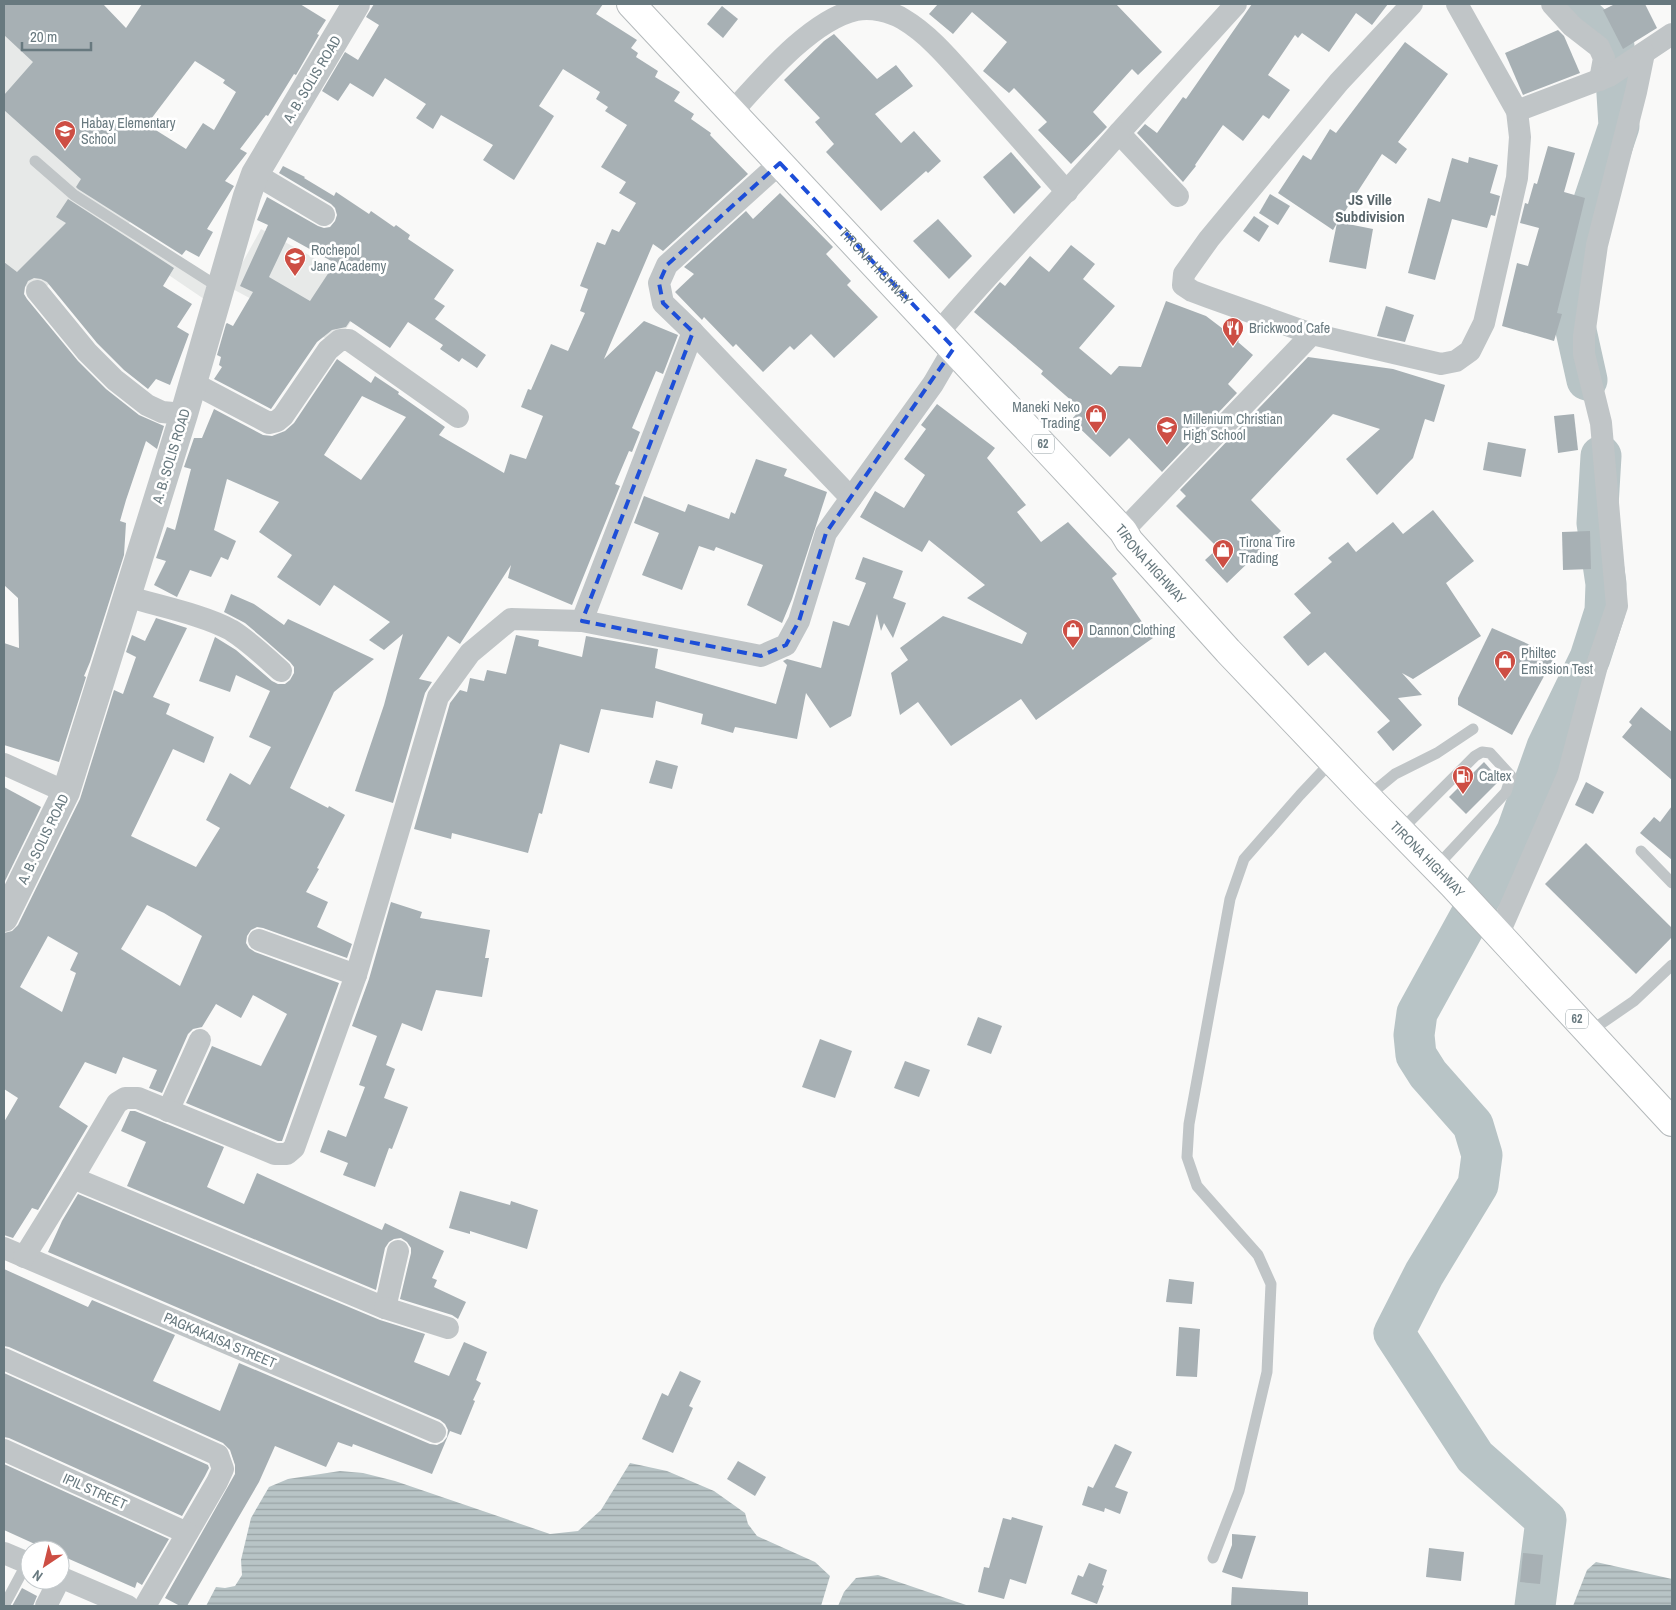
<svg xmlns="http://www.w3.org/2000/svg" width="1676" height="1610" font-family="'Archivo Narrow',sans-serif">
<defs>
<pattern id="water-rules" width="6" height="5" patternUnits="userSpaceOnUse" patternTransform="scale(1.25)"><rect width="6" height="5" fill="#b8c4c6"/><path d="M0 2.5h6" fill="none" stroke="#99a4a6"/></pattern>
</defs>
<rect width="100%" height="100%" fill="#f9f9f8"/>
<g fill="#e7e9e8">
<path d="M4 6 142 133 148 196 127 226 208 277 204 299 98 227 36 299 4 261Z"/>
<path d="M261 229 329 266 330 264 374 287 336 344 229 287Z"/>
</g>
<g fill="url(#water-rules)">
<path d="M630 1463 667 1471 714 1491 745 1513 748 1524 757 1536 815 1562 830 1576 821 1606H206L216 1587 225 1588 235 1586 242 1575 241 1560 251 1518 269 1487 288 1479 340 1471 363 1473 395 1481 550 1534 578 1531 601 1510Z"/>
<path d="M1596 1562 1672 1579V1606H1573L1587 1570Z"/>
<path d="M878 1575 969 1606H838L844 1592 856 1578Z"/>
</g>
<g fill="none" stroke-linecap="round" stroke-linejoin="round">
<g stroke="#b8c4c6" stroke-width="41">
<path d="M1569 4 1614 46 1619 126 1581 239 1571 308 1587 380"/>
<path d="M1535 1606 1546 1520 1475 1457 1394 1333 1424 1274 1478 1185 1482 1155 1473 1125 1428 1074 1416 1055 1414 1035 1417 1013 1517 831 1547 747 1590 658 1605 611 1606 584 1597 523 1601 456"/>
</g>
</g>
<g fill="#a7b0b4" fill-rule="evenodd">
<path d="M4 4H103L126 28 142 4H300L326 20 317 34 319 35 296 75 294 74 268 116 266 115 240 149 247 153 225 181 234 186 207 229 213 232 199 257 186 250 182 255 78 189 76 187 81 179 4 110V95L33 62 4 35ZM195 61 225 80 223 83 236 92 214 130 203 123 186 149 154 129 157 125 151 119Z"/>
<path d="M374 4H603L596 14 637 40 631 48 638 53 636 57 658 71 655 77 680 92 674 101 694 114 691 119 711 133 710 135 748 174 663 251 653 244 604 359 644 321 678 335 663 374 656 371 632 428 640 432 632 452 629 451 615 484 620 486 572 605 508 578 511 565 460 644 448 636 419 679 432 682 425 693 393 803 355 791 384 705 403 634 384 650 369 640 390 622 334 585 320 606 277 577 292 555 259 532 279 502 227 479 214 530 236 541 228 560 221 557 211 577 190 570 177 597 154 585 166 561 156 558 167 527 175 530 191 469 184 467 194 438H202L214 409 263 435 272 436 285 431 294 423 337 359 371 383 375 376 399 392 398 394 445 427 439 435 504 473 510 454 526 459 543 416 521 407 528 389 531 390 551 344 568 351 585 313 580 311 588 289 580 286 597 242 605 245 612 229 619 232 636 203 619 193 626 182 601 167 627 125 605 111 608 107 596 99 600 92 563 69 539 106 554 116 514 180 483 160 493 145 441 115 433 129 416 118 426 104 385 78 373 97 350 83 338 101 322 91 345 52 358 60 379 25 366 17ZM362 396 406 417 361 480 324 455Z"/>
<path d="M938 4H1116L1162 52 1138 75 1132 69 1093 112 1107 127 1071 164 1038 130 1047 122 1014 88 1009 93 983 71 1007 42 972 12 953 34 929 14Z"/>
<path d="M1252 4H1388L1372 25 1356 13 1329 52 1302 33 1298 38 1295 35 1268 75 1290 90 1269 119 1263 115 1243 141 1223 125 1195 165 1196 166 1183 182 1137 133 1145 124 1157 133 1183 97 1186 99Z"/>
<path d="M1615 4H1645L1657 28 1623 49 1603 10Z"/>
<path d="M722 6 738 19 723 38 707 24Z"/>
<path d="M1558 30 1564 36 1580 73 1523 95 1505 53Z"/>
<path d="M834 34 877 79 896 65 913 86 875 114 901 143 914 131 941 161 928 173 926 171 881 211 826 152 834 144 815 122 820 118 784 80 824 41Z"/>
<path d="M1405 42 1448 74 1398 142 1407 149 1396 164 1382 154 1338 222 1373 229 1366 269 1329 262 1337 223 1333 230 1278 193 1303 155 1311 160 1330 129 1336 133Z"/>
<path d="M1548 146 1575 153 1564 192 1585 198 1557 313 1562 314 1554 341 1502 326 1517 263 1528 266 1539 228 1520 223 1525 203 1528 204 1534 183 1537 184Z"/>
<path d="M1011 152 1041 187 1014 214 983 177Z"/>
<path d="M1469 157 1498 165 1490 193 1500 196 1495 216 1491 215 1487 228 1452 219 1435 280 1408 273 1428 198 1440 202 1452 158 1468 163Z"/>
<path d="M283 166 305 177 304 178 334 196 336 192 369 214 371 211 394 227 396 225 410 235 408 239 454 270 434 299 445 306 435 319 486 355 477 368 462 358 459 362 440 349 443 345 408 322 390 348 350 321 346 327 332 330 317 342 271 409 214 379 222 367 219 365 221 357 217 355 226 324 227 323 233 326 253 292 240 286 268 225 257 220 267 197 318 226 324 228 330 227 335 221 337 215 335 208 331 204 279 173ZM288 237 335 263 310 301 269 277Z"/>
<path d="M780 193 833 247 826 254 851 281 847 285 878 317 834 358 811 334 794 350 790 346 763 372 736 344 733 347 704 317 702 320 675 292 694 274 684 267 746 211 753 219Z"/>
<path d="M1270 194 1290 206 1278 225 1259 213Z"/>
<path d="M68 199 174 268 163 286 192 304 177 327 189 334 170 385 156 379 148 389 124 370 97 343 47 282 41 279 34 278 28 281 25 287 24 294 27 299 78 361 106 389 139 415 164 426 157 449 146 441 126 500 120 521 126 523 124 555 90 662 84 676 86 677 59 762 4 745V643L19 648 18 598 4 585V262L17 272 66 223 56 217Z"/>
<path d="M1254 216 1269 226 1259 242 1243 231Z"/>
<path d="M938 219 972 256 949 279 913 241Z"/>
<path d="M1071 245 1095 264 1083 279 1115 306 1079 348 1111 375 1119 366 1141 367 1166 301 1206 316 1239 341 1238 342 1253 355 1228 384 1237 393 1162 472 1129 438 1110 457 1071 420 1081 409 1041 374 1043 371 974 312 1000 282 1005 286 1030 256 1049 272Z"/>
<path d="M1386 306 1414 315 1405 342 1377 336Z"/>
<path d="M1308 357 1393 369 1445 385 1434 422 1425 419 1413 458 1377 495 1346 459 1380 429 1333 414 1251 500 1281 531 1227 583 1205 560 1218 548 1176 506 1186 496 1180 490Z"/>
<path d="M937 404 995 448 987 458 1026 505 1017 512 1041 542 1068 522 1117 574 1112 578 1153 638 1036 720 1021 699 951 746 918 702 900 715 891 673 908 660 900 648 943 616 1022 644 1027 633 967 598 985 585 929 540 922 552 860 517 875 491 904 508 925 475 904 459 926 429 921 425Z"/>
<path d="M1574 414 1578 450 1558 453 1554 416Z"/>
<path d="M1488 442 1526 449 1521 477 1483 470Z"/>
<path d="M756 459 787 469 784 476 827 492 792 599 782 623 747 605 763 565 716 547 714 551 699 546 682 590 642 575 659 533 634 523 644 496 685 512 688 504 729 519 731 512 735 514Z"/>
<path d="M1433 510 1474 561 1446 583 1481 636 1413 679 1402 673 1422 695 1398 698 1422 725 1393 751 1377 732 1390 721 1325 652 1308 666 1283 637 1311 613 1294 594 1332 562 1328 558 1348 542 1356 552 1393 522 1403 534Z"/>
<path d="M1590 531 1591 569 1563 570 1562 532Z"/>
<path d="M863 557 903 571 893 598 906 603 893 638 884 623 881 631 877 614 851 716 830 728 806 693 797 739 735 727 733 733 701 724 703 714 656 701 653 718 601 709 589 753 560 744 542 814 539 813 528 853 452 833 451 839 414 829 450 703 460 690 467 692 470 678 484 681 487 670 506 674 516 635 539 640 538 646 582 657 586 636 658 649 655 668 776 704 787 665 783 661 787 659 821 668 833 621 849 626 866 583 855 579Z"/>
<path d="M231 594 254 604 284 625 288 619 374 659 334 692 290 788 328 808 329 806 345 815 317 868 319 869 306 892 328 902 317 927 352 944 347 958 263 928 257 927 251 930 247 936 246 943 249 948 255 952 339 983 282 1141H278L186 1103 212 1046 261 1066 287 1014 253 995 241 1018 216 1004 202 1027 193 1029 188 1034 162 1093 149 1088 157 1070 123 1057 116 1074 85 1062 59 1107 88 1126 38 1210 32 1208 13 1238 4 1235V1122L18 1098 4 1089V933L12 931 18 925 80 799 114 690 123 694 136 657 126 652 132 635 145 641 156 618 187 628 153 697 170 704 166 714 214 737 204 763 173 749 131 836 196 867 220 828 206 820 230 773 250 785 271 747 249 737 270 691 236 675 230 692 199 681 215 637 236 650 272 681 278 684H285L290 680 294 673V667L290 662 265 640 245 623 224 612ZM147 905 164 913 202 936 180 986 121 949ZM48 936 78 953 70 970 76 973 62 1012 20 987Z"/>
<path d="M1492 628 1555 656 1512 735 1458 705V698Z"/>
<path d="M1641 707 1672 732V780L1622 737 1632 725 1629 722Z"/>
<path d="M656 760 678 766 672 789 649 783Z"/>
<path d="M1484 762 1500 780 1466 814 1449 797Z"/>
<path d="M1586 782 1604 792 1593 814 1575 805Z"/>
<path d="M4 787 41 807 4 883Z"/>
<path d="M1672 806V860L1640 833 1654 817 1660 822Z"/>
<path d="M1586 843 1672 928V937L1636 974 1545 884Z"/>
<path d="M391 902 422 912 420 918 490 930 485 958H489L482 997 436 990 422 1031 402 1023 386 1065 395 1069 384 1098 408 1107 392 1149 389 1148 375 1187 343 1175 348 1163 320 1152 328 1130 346 1137 365 1087 359 1085 377 1036 352 1026 369 979Z"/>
<path d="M978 1017 1002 1026 991 1054 967 1045Z"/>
<path d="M820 1039 852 1051 835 1098 802 1087Z"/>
<path d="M905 1061 930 1070 919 1097 894 1088Z"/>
<path d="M130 1111H135L224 1147 207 1187 244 1204 257 1173 382 1230 385 1223 444 1251 432 1278 437 1280 434 1287 466 1302 458 1319 452 1315 400 1299 411 1253V1248L407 1242 401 1238 394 1239 389 1242 385 1248 376 1290 127 1186 146 1142 121 1131Z"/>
<path d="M460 1191 510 1205 511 1201 538 1210 527 1249 470 1231V1234L449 1228Z"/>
<path d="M78 1194 380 1320 425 1334 414 1362 449 1376 464 1342 487 1352 476 1380 481 1383 473 1400 475 1401 461 1435 450 1431 432 1474 353 1444 352 1447 338 1442 326 1467 275 1446 259 1482 187 1606H180L165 1598 235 1474V1465L230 1450 223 1443 9 1347 4 1346V1269L88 1307 92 1300 175 1335 153 1381 220 1411 239 1363 430 1444 437 1445 443 1442 447 1437 448 1430 445 1424 440 1420 48 1252 62 1221Z"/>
<path d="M1169 1279 1194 1282 1192 1304 1166 1302Z"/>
<path d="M1179 1327 1200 1329 1197 1377 1176 1376Z"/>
<path d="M680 1371 701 1381 689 1406 693 1408 673 1453 642 1439 662 1393 668 1396Z"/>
<path d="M4 1373 208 1465 209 1468 205 1476 182 1516 9 1438 4 1437Z"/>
<path d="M1115 1444 1132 1452 1115 1487 1128 1492 1120 1514 1105 1508 1104 1512 1082 1505 1088 1486 1093 1488Z"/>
<path d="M738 1461 766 1477 755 1496 727 1479Z"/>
<path d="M4 1464 169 1539 142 1585 137 1582 135 1588 60 1555V1550H48L4 1530Z"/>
<path d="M1012 1517 1043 1526 1026 1584 1010 1579 1004 1599 978 1592 984 1567 989 1568 1003 1518 1011 1520Z"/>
<path d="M1232 1534 1256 1536 1242 1579 1222 1572 1232 1545Z"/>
<path d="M1429 1548 1464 1552 1461 1581 1426 1577Z"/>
<path d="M1523 1553 1543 1555 1540 1584 1520 1582Z"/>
<path d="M1089 1563 1107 1570 1102 1585 1104 1586 1097 1604 1071 1594 1078 1575 1083 1577Z"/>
<path d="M1232 1587 1308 1592V1606H1231Z"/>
<path d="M22 1588 37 1596 33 1606H12Z"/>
</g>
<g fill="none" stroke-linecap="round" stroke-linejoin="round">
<g stroke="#b4b9bb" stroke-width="30">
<g id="primary">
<path id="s1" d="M631 4 1123 531 1129 541 1228 651 1367 797 1453 885 1672 1122"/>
</g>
</g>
<g stroke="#c0c5c7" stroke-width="11">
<path d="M35 161 74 195 220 288"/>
<path d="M1367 797 1395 774 1437 753 1473 729"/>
<path d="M1400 831 1475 756 1482 752 1490 753 1511 776 1506 792 1436 867"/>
<path d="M1641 851 1672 883"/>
<path d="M1589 1032 1634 1001 1672 965"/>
<path d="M1213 1558 1239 1491 1267 1372 1271 1284 1258 1255 1197 1186 1187 1157 1189 1124 1230 899 1244 859 1300 795 1332 761"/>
<path d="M4 1606 27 1563"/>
</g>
<g stroke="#c0c5c7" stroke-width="22">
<path d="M1412 4 1339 82 1209 239 1184 274 1183 285 1192 291 1208 297 1312 334 1441 364 1456 361 1470 351 1484 323 1517 178 1520 137 1517 111 1457 4"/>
<path d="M1552 4 1572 26 1599 47 1604 58 1600 80"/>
<path d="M1517 111 1609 76 1672 34"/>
<path d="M732 112C762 79 811 20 856 10 871 7 890 11 903 19 932 36 955 66 977 90 1007 124 1037 158 1067 192"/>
<path d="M780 163 667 265 659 283 663 303 693 332 851 498"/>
<path d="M255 174 324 215"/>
<path d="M1178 196 1119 133 1236 4"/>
<path d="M37 291 87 352 115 380 147 405 162 412 184 414"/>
<path d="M939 332C996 264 1060 201 1119 133"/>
<path d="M193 383 269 423 277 421 283 416 328 350 340 340H349L458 417"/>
<path d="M1123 531 1312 334"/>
<path d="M129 597C159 606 204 615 231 630 249 641 265 657 281 671"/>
<path d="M582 621 693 332"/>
<path d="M4 764 66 792"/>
<path d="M1499 933 1568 775 1598 662 1617 606 1601 423 1584 354V336L1597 245 1636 92 1644 53"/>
<path d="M259 940 356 975"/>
<path d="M168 1111 200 1040"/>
<path d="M73 1178 385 1308 398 1251"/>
<path d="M4 1248 435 1432"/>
<path d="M24 1257 73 1178 117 1103 125 1098H138L275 1154H287L294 1148 356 975 438 697 470 653 511 619 582 621 761 656 786 645 799 621 826 533 933 384 954 348"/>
<path d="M385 1308 448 1328"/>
<path d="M4 1359 218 1455 223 1469 217 1482 145 1606"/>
<path d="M4 1450 187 1533"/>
<path d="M4 1553 30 1564"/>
<path d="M60 1577 128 1606"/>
<path d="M46 1606 59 1580"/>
</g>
<path stroke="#c0c5c7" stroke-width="28" d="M4 918 66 792 184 414 247 196 255 174 356 4"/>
<use href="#primary" stroke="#fff" stroke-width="28"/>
</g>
<path fill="none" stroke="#1d4ed8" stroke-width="4" stroke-dasharray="10 6" stroke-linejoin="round" d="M780 163 954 348 826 533 799 621 786 645 761 656 582 621 693 332 663 303 659 283 667 265Z"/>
<defs>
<g id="school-pin" transform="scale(1.125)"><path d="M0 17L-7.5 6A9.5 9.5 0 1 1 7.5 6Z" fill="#cd4e44" stroke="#fff"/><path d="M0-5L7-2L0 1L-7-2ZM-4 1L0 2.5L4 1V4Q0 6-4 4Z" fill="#fff"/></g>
<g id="restaurant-pin" transform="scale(1.125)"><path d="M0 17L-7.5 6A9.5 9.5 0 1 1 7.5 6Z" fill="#cd4e44" stroke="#fff"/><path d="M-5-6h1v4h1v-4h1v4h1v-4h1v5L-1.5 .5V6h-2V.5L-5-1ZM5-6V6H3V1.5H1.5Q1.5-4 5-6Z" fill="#fff"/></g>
<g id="shop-pin" transform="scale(1.125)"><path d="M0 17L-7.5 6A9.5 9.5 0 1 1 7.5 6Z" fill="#cd4e44" stroke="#fff"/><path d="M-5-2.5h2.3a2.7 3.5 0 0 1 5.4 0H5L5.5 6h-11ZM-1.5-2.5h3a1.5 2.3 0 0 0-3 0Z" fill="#fff"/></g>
<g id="fuel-pin" transform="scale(1.125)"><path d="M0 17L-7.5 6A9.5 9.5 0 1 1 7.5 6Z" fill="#cd4e44" stroke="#fff"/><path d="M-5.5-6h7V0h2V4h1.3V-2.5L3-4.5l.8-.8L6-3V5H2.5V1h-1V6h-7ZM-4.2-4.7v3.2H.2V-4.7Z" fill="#fff"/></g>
</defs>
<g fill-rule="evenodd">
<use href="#school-pin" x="65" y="131"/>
<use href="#school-pin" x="295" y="258"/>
<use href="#restaurant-pin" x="1233" y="328"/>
<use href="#shop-pin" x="1096" y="415"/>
<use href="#school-pin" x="1167" y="427"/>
<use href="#shop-pin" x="1223" y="550"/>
<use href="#shop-pin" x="1073" y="630"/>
<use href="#shop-pin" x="1505" y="661"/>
<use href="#fuel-pin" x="1463" y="776"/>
</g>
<g text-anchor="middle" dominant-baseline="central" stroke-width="5" stroke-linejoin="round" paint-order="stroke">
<g fill="#fff" stroke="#95a1a5" stroke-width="1">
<rect x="1032" y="434.5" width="22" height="19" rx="4"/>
<rect x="1566" y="1009.5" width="22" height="19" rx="4"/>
</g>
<g font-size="12" font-weight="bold" fill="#68797f">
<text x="1043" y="444">62</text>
<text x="1577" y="1019">62</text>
</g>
<g font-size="14" fill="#68797f" stroke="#fff">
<text transform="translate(312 79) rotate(-59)">A. B. SOLIS ROAD</text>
<text stroke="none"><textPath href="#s1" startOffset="359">TIRONA HIGHWAY</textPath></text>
<text transform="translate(171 456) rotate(-73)">A. B. SOLIS ROAD</text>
<text stroke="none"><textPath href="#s1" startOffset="764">TIRONA HIGHWAY</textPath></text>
<text transform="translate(43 839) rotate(-64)">A. B. SOLIS ROAD</text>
<text stroke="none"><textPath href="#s1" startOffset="1169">TIRONA HIGHWAY</textPath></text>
<text transform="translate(220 1340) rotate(23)">PAGKAKAISA STREET</text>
<text transform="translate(95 1491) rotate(24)">IPIL STREET</text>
</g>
<g font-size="14" fill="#68797f" stroke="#fff" text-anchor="start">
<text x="81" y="123">Habay Elementary<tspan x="81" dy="16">School</tspan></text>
<text x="311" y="250">Rochepol<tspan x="311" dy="16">Jane Academy</tspan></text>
<text x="1249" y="328">Brickwood Cafe</text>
<text x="1080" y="407" text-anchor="end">Maneki Neko<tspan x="1080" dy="16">Trading</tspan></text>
<text x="1183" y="419">Millenium Christian<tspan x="1183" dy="16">High School</tspan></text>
<text x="1239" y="542">Tirona Tire<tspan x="1239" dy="16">Trading</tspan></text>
<text x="1089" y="630">Dannon Clothing</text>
<text x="1521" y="653">Philtec<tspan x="1521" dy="16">Emission Test</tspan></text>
<text x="1479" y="776">Caltex</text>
</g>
<g font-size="15" font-weight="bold" fill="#59666b" stroke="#fff">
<text x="1370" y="199">JS Ville<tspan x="1370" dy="17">Subdivision</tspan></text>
</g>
</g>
<rect width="1676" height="1610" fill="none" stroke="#68797f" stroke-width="10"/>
<g transform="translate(45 1565) rotate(215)"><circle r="24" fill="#ffffff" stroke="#c3c9cc"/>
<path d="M0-4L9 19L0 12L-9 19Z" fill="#cd4e44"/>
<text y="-8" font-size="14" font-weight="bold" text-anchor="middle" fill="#68797f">N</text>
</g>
<path d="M22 42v8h69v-8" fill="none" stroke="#68797f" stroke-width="2.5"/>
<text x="30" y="42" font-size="15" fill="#68797f" stroke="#ffffff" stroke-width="4" paint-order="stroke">20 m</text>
</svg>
